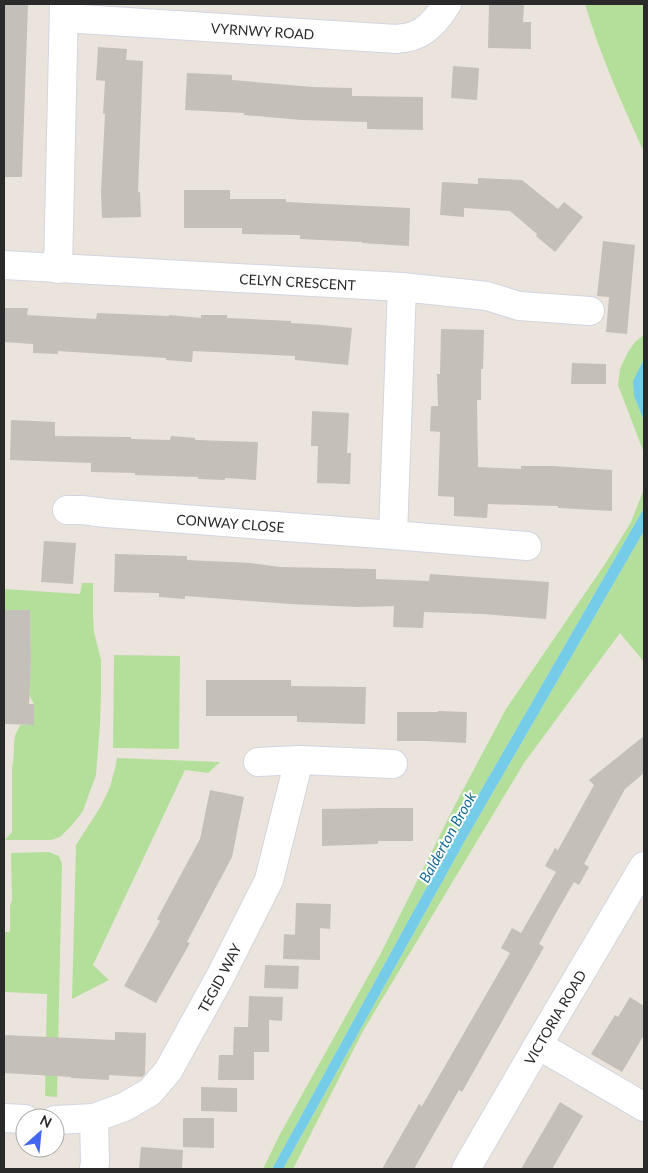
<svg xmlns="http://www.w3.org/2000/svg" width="648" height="1173" font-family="Lato,sans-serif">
<rect width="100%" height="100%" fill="#ebe4dc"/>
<g fill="#b4df9b">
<path d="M585 4H644V152C622 104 600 55 585 4Z"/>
<path d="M644 335V359L641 364 634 396 644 421V453L618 385 620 369 628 352 635 342Z"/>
<path d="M644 489V508L457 832 272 1169H263L280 1134 380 955 456 803 506 709 605 564 631 522Z"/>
<path d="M644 531V662L620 633 524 763 363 1031 293 1169H283L466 839Z"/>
<path d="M82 583H93V615L94 632 101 660V693L100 724 96 775 89 794 83 811 73 824 60 837 51 840H5L12 832V767C15 757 13 746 15 736 16 732 19 729 20 725H34V704L29 695 31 663 30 610H4V589L80 594Z"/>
<path d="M114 655 180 656 179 749 113 748Z"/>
<path d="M117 758 220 762 208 773 185 770 93 965 109 980 72 999 76 845 101 806 110 787 115 768Z"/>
<path d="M49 852 59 856 62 864 57 1097 45 1096 47 994 4 992V932H10V906L12 900 11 853Z"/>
</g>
<g fill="#74cce9">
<path d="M644 359V421L634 396 633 381Z"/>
<path d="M644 508V531L466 839 283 1169H272L457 832Z"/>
</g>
<g fill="#c4bfb8">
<path d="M4 4H28L22 177H4Z"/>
<path d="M489 4H524L523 22H531V49L488 48Z"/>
<path d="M98 47 127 49 126 60 143 61 138 192H140L141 217 102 218 101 192 105 114H103L105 81 96 80Z"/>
<path d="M453 66 479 68 477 100 451 98Z"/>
<path d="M187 73 232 75V80L313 87 352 88V96L423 97V130L367 129V122L302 120 244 115V113L185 110Z"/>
<path d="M478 178 522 180 558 209 564 202 583 217 555 252 536 236 537 234 510 211 464 208V217L440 215 442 182 478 184Z"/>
<path d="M184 190H230V199H286V202L410 208 409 246 362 243V242L300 239V235L242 234V228H184Z"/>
<path d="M603 241 635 245 627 334 606 332 609 297 597 296Z"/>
<path d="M4 308H28L27 315 96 319 97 313 169 316V315L201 318V315H227V318L291 321V323L323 325H322L352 328 348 365 295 360V356L193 351 192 362 166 360V358L58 351V354L33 353V344L4 342Z"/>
<path d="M441 329 484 330 483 369H481V400H477L478 467 521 469V466H552L612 470V511L558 508V506L488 504 487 518 454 516V497L438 496 440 432 430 431 431 406H438L437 374H440Z"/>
<path d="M572 363 606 364V384H571Z"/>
<path d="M312 411 349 413 347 453H351L350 484 317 483 318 446H311Z"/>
<path d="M11 420 55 422V436L131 437V439L170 440 171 436 195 438V440L258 442 256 480 225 478V480L198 479V477L135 475V473L91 472V463L10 460Z"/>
<path d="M44 541 76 543 73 584 41 582Z"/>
<path d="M115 554 187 556V560L251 563 280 567 376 569V579L429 581 430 574 549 582 546 619 483 614 424 612 423 628 393 627 394 606 358 607 290 604 185 596V599L159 597V593L114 592Z"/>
<path d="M4 610H30L31 663 29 704H34V725L4 724Z"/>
<path d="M206 680H291V686L366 687 365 724 297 722V716H206Z"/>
<path d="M438 711 467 712 466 743 426 741H397V712H438Z"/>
<path d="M644 736V773L625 789 584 864 589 867 579 885 574 882 556 913 539 944 544 947 462 1092 459 1090 414 1169H382L419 1104 422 1106 510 953 501 948 512 928 521 933 556 872 545 866 555 848 558 850 594 785 589 780Z"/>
<path d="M210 790 244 797 232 857 187 942 190 943 156 1003 124 986 160 921 157 919 200 839Z"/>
<path d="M383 808H413V841H378V844L322 846V809Z"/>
<path d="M296 903 331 904 330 929 320 928V960L283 959 284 934 295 935Z"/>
<path d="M265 965 299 966 298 989 264 988Z"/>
<path d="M249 996 283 997 282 1021 269 1020V1052H254V1080H218L219 1055H233L234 1027H248Z"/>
<path d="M630 997 644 1006V1035L622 1072 591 1054 615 1015 618 1017Z"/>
<path d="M115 1032 146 1033 145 1074 142 1077 109 1075V1080L71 1078V1077L4 1073V1035L115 1040Z"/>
<path d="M201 1087 237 1088V1112L201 1111Z"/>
<path d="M560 1102 583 1116 552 1169H521Z"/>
<path d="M183 1118H214V1148L183 1147Z"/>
<path d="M141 1147 183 1150 182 1169H139Z"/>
</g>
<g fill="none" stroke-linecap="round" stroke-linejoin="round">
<g stroke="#d2d5e2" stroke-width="30">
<g id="street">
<path id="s1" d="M64 18 397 39C402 38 408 38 413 36 428 31 439 17 447 4"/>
<path id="s2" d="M4 265 402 287 487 296 519 306 590 311"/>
<path d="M58 269 64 4"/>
<path d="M402 287 393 535 527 546"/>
<path id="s3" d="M67 510H82L106 513 393 535"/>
<path d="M258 762 299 760"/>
<path d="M538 1045 644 1107"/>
<path d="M4 1118 25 1119"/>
<path id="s4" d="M55 1120 94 1118 124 1107 150 1092 168 1071 220 977 269 880 299 760 393 764"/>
<path d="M94 1169 95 1162 94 1118"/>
<path id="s5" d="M466 1169 538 1045 644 866"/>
</g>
</g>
<use href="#street" stroke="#fff" stroke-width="28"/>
</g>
<g text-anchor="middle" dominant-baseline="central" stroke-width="4" stroke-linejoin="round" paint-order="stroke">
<g font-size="14" fill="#2a2a2a" stroke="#fff">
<text stroke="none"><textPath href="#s1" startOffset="199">VYRNWY ROAD</textPath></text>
<text stroke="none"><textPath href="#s2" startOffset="294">CELYN CRESCENT</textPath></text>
<text stroke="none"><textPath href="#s3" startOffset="164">CONWAY CLOSE</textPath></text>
<text stroke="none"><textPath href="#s4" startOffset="235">TEGID WAY</textPath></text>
<text stroke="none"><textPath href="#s5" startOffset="176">VICTORIA ROAD</textPath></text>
</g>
<g font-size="15" font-style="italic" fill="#146a94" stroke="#fff">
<text transform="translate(447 837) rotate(-61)">Balderton Brook</text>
</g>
</g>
<rect width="648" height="1173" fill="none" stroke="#2a2a2a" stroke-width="10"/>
<g transform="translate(40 1133) rotate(27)"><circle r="24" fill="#ffffff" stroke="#aaaaaa"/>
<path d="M0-4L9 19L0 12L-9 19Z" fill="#4367f1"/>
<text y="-8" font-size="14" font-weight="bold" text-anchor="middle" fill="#2a2a2a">N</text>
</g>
</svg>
